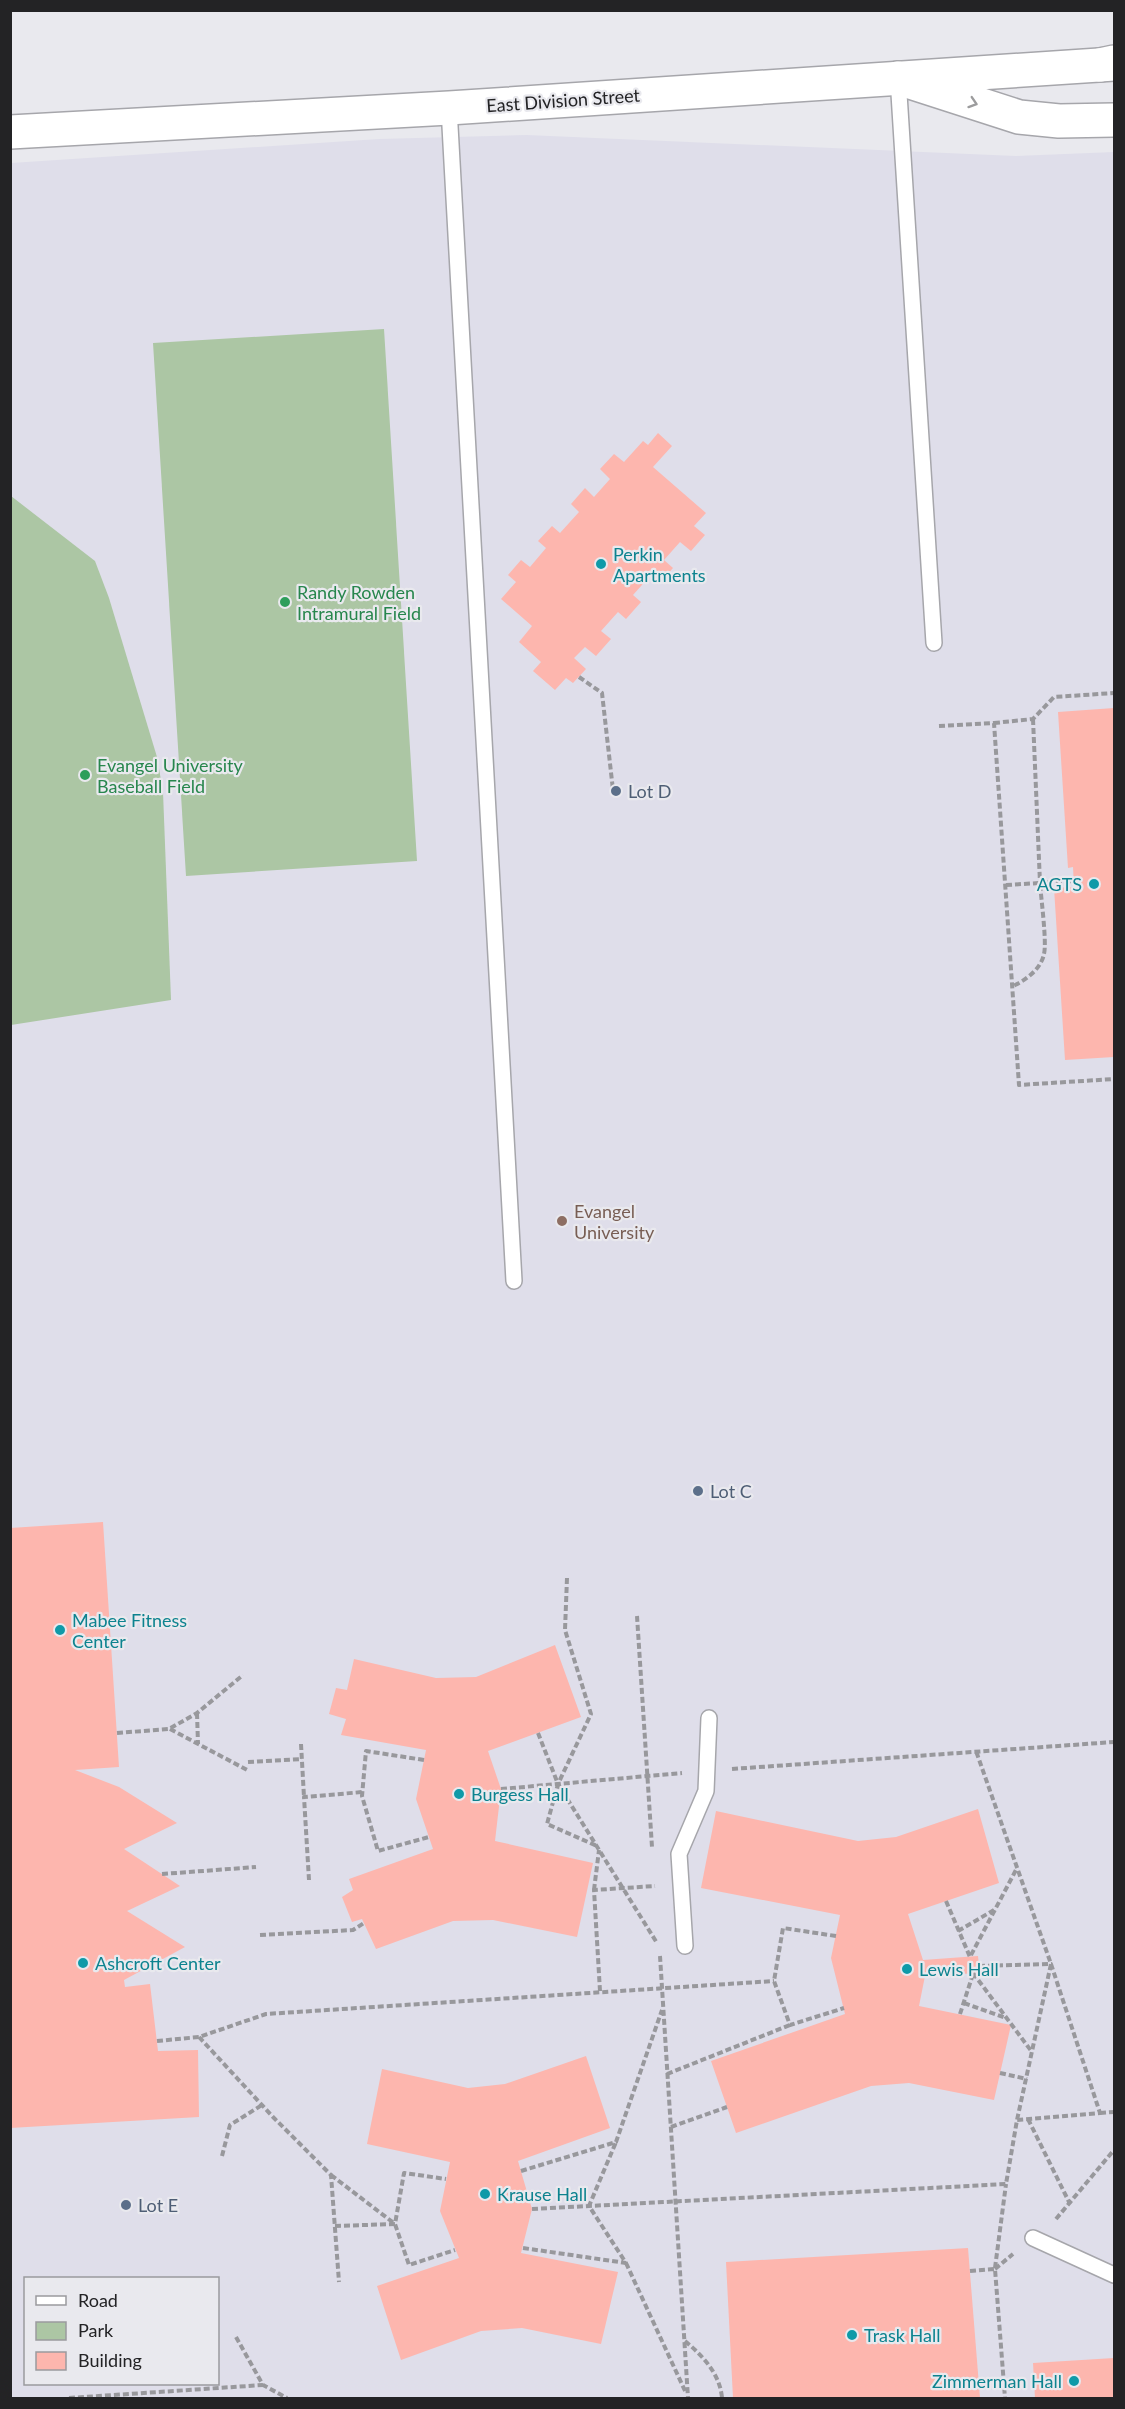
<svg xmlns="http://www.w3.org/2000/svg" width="1125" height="2409" font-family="Lato,sans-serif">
<rect width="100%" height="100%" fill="#e9e9ee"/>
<path fill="#dfdeea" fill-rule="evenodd" d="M526 135 1016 156 1114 152V2398H11V163L379 139ZM26 2278H218V2384H26Z"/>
<g fill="#acc6a4">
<path d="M384 329 417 861 186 876 153 343Z"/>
<path d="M11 496 95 561 109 598 157 757 163 792 171 1000 11 1025Z"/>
</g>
<g fill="#fdb6ae">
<path d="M658 433 672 446 653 467 706 513 694 526 705 535 691 551 680 542 664 560 673 568 659 584 650 576 633 595 641 602 626 619 618 612 601 631 611 639 596 656 585 647 574 658 586 669 573 683 566 678 555 690 533 671 541 662 519 642 532 626 501 599 516 582 508 575 521 560 530 567 546 548 538 541 552 526 560 533 579 512 571 504 585 488 594 497 610 479 600 469 614 454 624 462 643 441 648 445Z"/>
<path d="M1114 708V1057L1065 1060 1054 888 1074 887 1073 867 1068 868 1058 712Z"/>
<path d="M103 1522 119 1767 75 1770 119 1787 177 1823 124 1849 180 1886 127 1911 185 1947 124 1980 125 1987 150 1984 158 2051 198 2050 199 2117 10 2128V1528Z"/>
<path d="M555 1645 581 1717 488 1751 501 1789 495 1841 593 1863 577 1937 493 1920 453 1921 376 1949 362 1919 352 1922 342 1897 353 1890 349 1879 433 1849 416 1799 426 1750 341 1735 346 1719 329 1714 336 1688 347 1690 354 1659 436 1678 476 1677Z"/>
<path d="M978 1809 999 1883 908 1914 923 1960 978 1956 979 1966V1973L925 1976 919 2006 1011 2025 994 2100 909 2083 871 2086 736 2133 711 2061 845 2014 831 1958 840 1915 701 1888 716 1811 858 1841 896 1837Z"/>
<path d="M586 2056 610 2128 518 2161 532 2209 521 2253 618 2272 601 2344 522 2328 481 2331 401 2360 377 2286 459 2258 440 2211 450 2162 367 2144 382 2069 468 2088 505 2084Z"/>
<path d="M968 2248 980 2398H733L726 2262Z"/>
<path d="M1114 2358V2398H1035L1033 2363Z"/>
</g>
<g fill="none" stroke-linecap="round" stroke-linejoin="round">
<g stroke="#a6a6ab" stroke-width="18">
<g id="lane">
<path d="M898 78 934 643"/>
<path d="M449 108 514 1281"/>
<path d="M685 1946 679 1854 706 1791 709 1718"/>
<path d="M1033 2238 1114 2275"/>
</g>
</g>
<g stroke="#a6a6ab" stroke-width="36">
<path id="secondary" d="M10 132 449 108 1114 64"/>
</g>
<g stroke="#a6a6ab" stroke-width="36">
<g id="primary">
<path d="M1100 65 1114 62"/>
<path d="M898 78 1019 117 1059 121 1114 120"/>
</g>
</g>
<g stroke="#98989c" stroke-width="4" stroke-dasharray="6 3" stroke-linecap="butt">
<path d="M579 677 602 693 613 790"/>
<path d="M1033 719 1040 883 1074 881"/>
<path d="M994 723 1033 719 1054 697 1114 693"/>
<path d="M939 726 994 723 1019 1085 1114 1079"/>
<path d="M1006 885 1040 883C1041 898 1047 942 1044 954 1041 969 1026 980 1013 986"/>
<path d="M567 1578 565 1630 591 1714 558 1784 547 1824 597 1846"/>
<path d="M637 1616 652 1847"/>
<path d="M197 1713 198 1744"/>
<path d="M170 1729 249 1771"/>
<path d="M117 1733 169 1729 197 1713 243 1675"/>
<path d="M538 1733 558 1784 657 1943"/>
<path d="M301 1744 304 1797"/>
<path d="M424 1760 366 1751 362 1796 378 1851 429 1837"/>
<path d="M248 1762 302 1759"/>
<path d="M732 1769 1114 1742"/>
<path d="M501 1789 682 1773"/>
<path d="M162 1874 256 1867"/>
<path d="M309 1880 304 1797 363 1792"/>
<path d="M594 1890 599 1850"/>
<path d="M946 1901 970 1957 1017 1868"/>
<path d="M958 1931 994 1910"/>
<path d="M260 1935 353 1930 364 1923"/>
<path d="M836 1936 783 1928 774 1981 790 2025 844 2008"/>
<path d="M660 1956 688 2398"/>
<path d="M979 1966 1051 1964 1100 2113 1017 2120"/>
<path d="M973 1973 1032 2052"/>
<path d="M600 1991 594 1890 655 1886"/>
<path d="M964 2003 1006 2018"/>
<path d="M960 2014 973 1974"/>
<path d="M199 2037 273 2117 331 2175 339 2282"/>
<path d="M157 2041 199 2037 266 2014 774 1981"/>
<path d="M1000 2073 1027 2079"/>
<path d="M667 2074 790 2025"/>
<path d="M1100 2113 1114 2112"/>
<path d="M1028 2119 1070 2204"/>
<path d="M671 2127 727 2107"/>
<path d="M222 2156 230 2125 262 2105"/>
<path d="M521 2171 616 2142 662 2010"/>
<path d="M331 2175 395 2224 409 2265 455 2250"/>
<path d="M532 2209 1006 2184 1017 2120 1051 1964 976 1751"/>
<path d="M1056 2219 1114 2150"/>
<path d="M335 2226 395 2224 404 2173 446 2179"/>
<path d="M523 2248 626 2263 589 2206 616 2142"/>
<path d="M626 2263 686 2393"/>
<path d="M995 2268 1006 2184"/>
<path d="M995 2269 1013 2254"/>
<path d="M970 2271 995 2269 1005 2398"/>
<path d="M236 2337 263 2385 287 2398"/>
<path d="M685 2341C703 2356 720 2374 722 2398"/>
<path d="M69 2398 263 2385"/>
</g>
<use href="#lane" stroke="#fff" stroke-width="15"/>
<use href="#secondary" stroke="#fff" stroke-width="33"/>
<use href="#primary" stroke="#fff" stroke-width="33"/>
</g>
<defs><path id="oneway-chevron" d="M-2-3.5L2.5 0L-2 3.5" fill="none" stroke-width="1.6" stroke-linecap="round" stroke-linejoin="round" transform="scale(1.5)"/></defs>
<use stroke="#9c9c9d" href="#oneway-chevron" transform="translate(973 103) rotate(18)"/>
<g fill="#0f9aa8" stroke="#e9e9ee" stroke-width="2">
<circle cx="601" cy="564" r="6"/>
<circle cx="1094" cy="884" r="6"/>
<circle cx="60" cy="1630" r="6"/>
<circle cx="459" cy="1794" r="6"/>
<circle cx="83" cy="1963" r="6"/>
<circle cx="907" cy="1969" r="6"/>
<circle cx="485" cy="2194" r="6"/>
<circle cx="852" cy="2335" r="6"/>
<circle cx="1074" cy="2381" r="6"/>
</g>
<g fill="#2e9e5b" stroke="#e9e9ee" stroke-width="2">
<circle cx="285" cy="602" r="6"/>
<circle cx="85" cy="775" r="6"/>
</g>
<g fill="#5c6f8a" stroke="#e9e9ee" stroke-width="2">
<circle cx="616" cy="791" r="6"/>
<circle cx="698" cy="1491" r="6"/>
<circle cx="126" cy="2205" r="6"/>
</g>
<circle fill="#8d6e63" stroke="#e9e9ee" stroke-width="2" cx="562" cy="1221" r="6"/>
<g text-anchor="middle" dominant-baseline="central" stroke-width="4.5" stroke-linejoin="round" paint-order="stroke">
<g font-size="18" fill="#232325" stroke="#e9e9ee">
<text transform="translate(563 100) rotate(-4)">East Division Street</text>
</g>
<g font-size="18" fill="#0d838f" stroke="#e9e9ee" text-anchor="start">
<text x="613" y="554">Perkin<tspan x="613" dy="21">Apartments</tspan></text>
<text x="1082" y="884" text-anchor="end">AGTS</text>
<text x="72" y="1620">Mabee Fitness<tspan x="72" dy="21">Center</tspan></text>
<text x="471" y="1794">Burgess Hall</text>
<text x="95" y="1963">Ashcroft Center</text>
<text x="919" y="1969">Lewis Hall</text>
<text x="497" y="2194">Krause Hall</text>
<text x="864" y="2335">Trask Hall</text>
<text x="1062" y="2381" text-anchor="end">Zimmerman Hall</text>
</g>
<g font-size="18" fill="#27864d" stroke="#e9e9ee" text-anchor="start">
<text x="297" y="592">Randy Rowden<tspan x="297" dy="21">Intramural Field</tspan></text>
<text x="97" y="765">Evangel University<tspan x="97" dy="21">Baseball Field</tspan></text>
</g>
<g font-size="18" fill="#4e5e75" stroke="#e9e9ee" text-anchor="start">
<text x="628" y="791">Lot D</text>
<text x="710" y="1491">Lot C</text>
<text x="138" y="2205">Lot E</text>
</g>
<g font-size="18" fill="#785e54" stroke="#e9e9ee" text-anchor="start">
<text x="574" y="1211">Evangel<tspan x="574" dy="21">University</tspan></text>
</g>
</g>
<rect width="1125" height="2409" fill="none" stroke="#232325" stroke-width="24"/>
<rect x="24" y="2277" width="195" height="108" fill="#e9e9ee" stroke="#9a9a9e" stroke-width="1.5"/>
<rect x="36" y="2296" width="30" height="9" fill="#ffffff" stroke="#9a9a9e" stroke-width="1.5"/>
<text x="78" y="2307" font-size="18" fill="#232325">Road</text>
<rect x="36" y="2322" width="30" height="18" fill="#acc6a4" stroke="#9a9a9e" stroke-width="1.5"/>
<text x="78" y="2337" font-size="18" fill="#232325">Park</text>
<rect x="36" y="2352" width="30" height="18" fill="#fdb6ae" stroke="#9a9a9e" stroke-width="1.5"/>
<text x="78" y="2367" font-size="18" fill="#232325">Building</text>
</svg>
